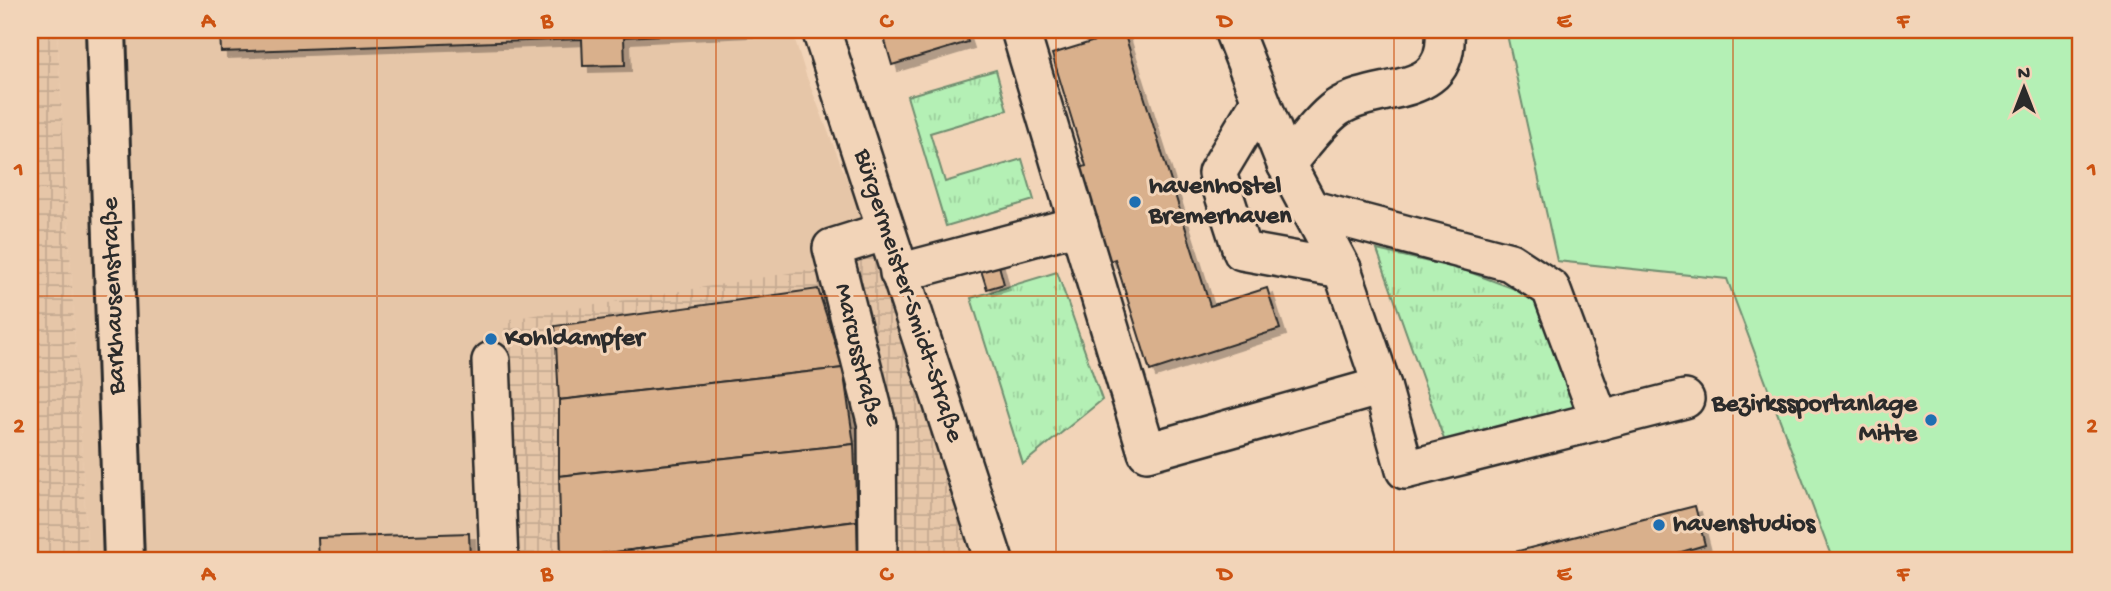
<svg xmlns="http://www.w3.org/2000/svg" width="2111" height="591" font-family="'Gochi Hand',sans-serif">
<defs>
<pattern id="industrial-grid" width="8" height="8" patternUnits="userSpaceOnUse" patternTransform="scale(1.75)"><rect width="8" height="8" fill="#e6c6a8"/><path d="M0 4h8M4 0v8" fill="none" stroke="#c5aa91"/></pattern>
<pattern id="grass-tufts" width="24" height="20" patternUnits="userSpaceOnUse" patternTransform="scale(1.75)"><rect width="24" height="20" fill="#b4f0b5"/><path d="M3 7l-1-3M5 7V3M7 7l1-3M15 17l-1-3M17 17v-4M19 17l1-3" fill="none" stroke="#9bce9c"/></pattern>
<filter id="shadow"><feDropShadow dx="6" dy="6" stdDeviation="0" flood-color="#0004"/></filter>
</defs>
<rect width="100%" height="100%" fill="#f2d4b8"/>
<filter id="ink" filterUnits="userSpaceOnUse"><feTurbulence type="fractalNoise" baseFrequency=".0143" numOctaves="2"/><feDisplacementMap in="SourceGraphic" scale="14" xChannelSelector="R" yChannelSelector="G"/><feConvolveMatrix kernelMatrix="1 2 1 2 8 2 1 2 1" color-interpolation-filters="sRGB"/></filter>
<g filter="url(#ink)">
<path fill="#e6c6a8" d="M57 30H792L806 75 876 254 832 266 512 561H88Z"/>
<g fill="url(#industrial-grid)">
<path d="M30 30H57L88 561H30Z"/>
<path d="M876 254 976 561H512L504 320 832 266Z"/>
</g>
<g fill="url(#grass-tufts)" stroke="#708e70" stroke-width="2">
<path d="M996 70 1007 110 930 133 945 182 1022 159 1034 200 946 226 907 96Z"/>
<path d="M1377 250 1464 270 1536 297 1580 410 1446 445Z"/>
<path d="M1057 272 1102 400 1023 464 971 298Z"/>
</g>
<path fill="#b4f0b5" stroke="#708e70" stroke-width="2" d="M1506 30H2081V561H1833L1727 279 1557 261Z"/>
<g fill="#d9b08c" stroke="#2b2b2b" stroke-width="2" filter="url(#shadow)">
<path d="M220 30H764L624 37 625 65 583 66 582 39 221 52Z"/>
<path d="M882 30H964L968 42 892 65Z"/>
<path d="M1124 32 1210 306 1267 288 1280 329 1150 371 1115 259 1110 261 1080 168 1086 166 1052 54Z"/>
<path d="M997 258 1004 284 987 289 979 264Z"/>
<path d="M818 289 843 368 559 400 555 326Z"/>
<path d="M843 368 854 444 559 476V400Z"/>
<path d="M854 444 857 521 561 559 559 476Z"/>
<path d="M1695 506 1705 545 1678 553 1680 561H1479Z"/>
<path d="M857 521 858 561H561V559Z"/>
<path d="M469 533 470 561H319L318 538Z"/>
</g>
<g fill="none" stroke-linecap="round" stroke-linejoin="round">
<g stroke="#2b2b2b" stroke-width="42">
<g id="minor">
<path d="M821 30 994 561"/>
<path d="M1020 30 1147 452 1382 386"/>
<path d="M1233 30 1286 164 1342 269 1382 386 1405 470 1685 399"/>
<path d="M1259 103 1217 173 1242 251 1342 269"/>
<path d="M1286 164C1300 148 1320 120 1337 108 1380 80 1450 102 1445 30"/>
<path d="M1309 209 1510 262 1551 289 1600 421"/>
<path d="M899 273 1079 225"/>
<path d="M491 361 499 561"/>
<path d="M878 561 877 425 832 248 886 231"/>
</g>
</g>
<g stroke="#2b2b2b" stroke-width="44">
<path id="major" d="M106 30 124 561"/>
</g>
<use href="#minor" stroke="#f2d4b8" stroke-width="37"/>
<use href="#major" stroke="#f2d4b8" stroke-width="38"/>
</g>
</g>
<path fill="none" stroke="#cc5211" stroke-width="2" stroke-opacity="0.55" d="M377 30V561M716 30V561M1056 30V561M1394 30V561M1733 30V561M30 296H2081"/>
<g fill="#1f6fb2" stroke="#f2d4b8" stroke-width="2.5">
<circle cx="1135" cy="202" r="7"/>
<circle cx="491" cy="339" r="7"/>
<circle cx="1931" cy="420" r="7"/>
<circle cx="1659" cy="525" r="7"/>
</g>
<g text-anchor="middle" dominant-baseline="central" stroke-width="6" stroke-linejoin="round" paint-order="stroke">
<g font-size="26" font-weight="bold" fill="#2b2b2b" stroke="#f2d4b8" text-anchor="start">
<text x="1149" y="187">havenhostel<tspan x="1149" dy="30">Bremerhaven</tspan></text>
<text x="505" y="339">Kohldampfer</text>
<text x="1917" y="405" text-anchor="end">Bezirkssportanlage<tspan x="1917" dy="30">Mitte</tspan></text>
<text x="1673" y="525">havenstudios</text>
</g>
<g font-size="26" fill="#2b2b2b" stroke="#f2d4b8">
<text transform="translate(115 296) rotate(-92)">Barkhausenstraße</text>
<text transform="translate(907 296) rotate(72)">Bürgermeister-Smidt-Straße</text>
<text transform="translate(857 355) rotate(77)">Marcusstraße</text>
</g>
</g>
<rect width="2111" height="591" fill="none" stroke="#f2d4b8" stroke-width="77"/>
<g transform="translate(2024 88)" stroke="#f2d4b8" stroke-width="5" paint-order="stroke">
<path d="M0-5L12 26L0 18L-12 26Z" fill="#2b2b2b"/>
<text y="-10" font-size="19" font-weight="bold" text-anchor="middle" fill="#2b2b2b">N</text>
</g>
<rect x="38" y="38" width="2034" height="514" fill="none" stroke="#cc5211" stroke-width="2.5"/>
<g font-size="23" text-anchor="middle" font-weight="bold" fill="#cc5211">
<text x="208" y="27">A</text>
<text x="547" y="27">B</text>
<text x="886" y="27">C</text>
<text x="1225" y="27">D</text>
<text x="1564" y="27">E</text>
<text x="1903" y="27">F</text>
<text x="19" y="175">1</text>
<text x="2092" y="175">1</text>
<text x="19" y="432">2</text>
<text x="2092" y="432">2</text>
<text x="208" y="580">A</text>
<text x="547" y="580">B</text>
<text x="886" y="580">C</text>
<text x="1225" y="580">D</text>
<text x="1564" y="580">E</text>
<text x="1903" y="580">F</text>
</g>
</svg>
